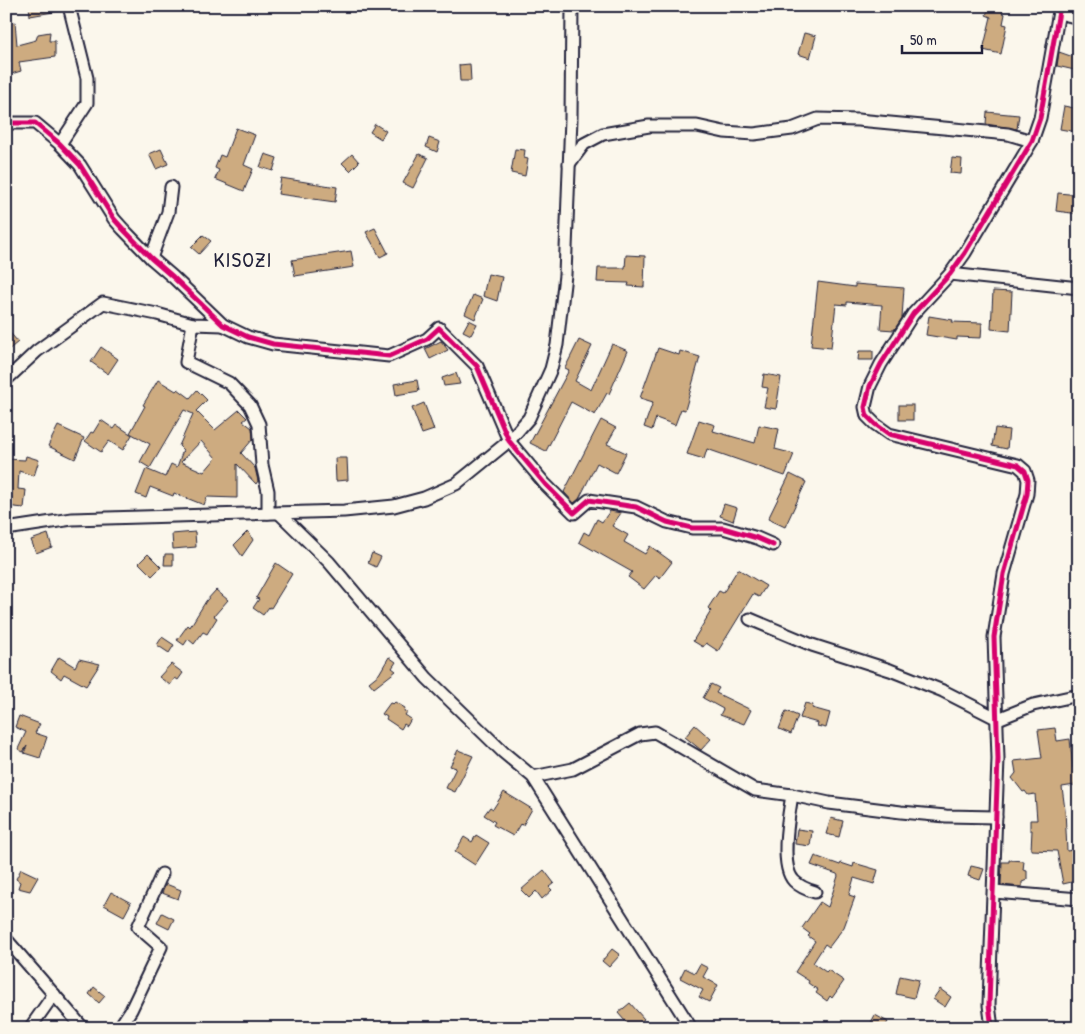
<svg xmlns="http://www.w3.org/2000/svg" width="1085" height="1034" font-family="'Patrick Hand',sans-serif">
<rect width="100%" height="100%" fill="#fbf7ec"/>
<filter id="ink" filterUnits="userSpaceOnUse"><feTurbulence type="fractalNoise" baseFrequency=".02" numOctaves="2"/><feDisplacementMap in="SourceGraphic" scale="10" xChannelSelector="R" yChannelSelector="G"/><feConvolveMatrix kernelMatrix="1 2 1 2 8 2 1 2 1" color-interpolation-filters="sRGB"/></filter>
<g filter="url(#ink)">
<g fill="#cdab80" stroke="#22223b" fill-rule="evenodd">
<path d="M29 6H59V11L30 16Z"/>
<path d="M990 6H1004L1002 13 1005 14 1003 24 1007 25 1001 54 983 50 991 17 986 15Z"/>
<path d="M15 22 17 45 36 40 38 34 50 32 49 41H55V57L19 62 21 71 8 75V69H6V25Z"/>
<path d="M804 33 816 36 810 58 798 54Z"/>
<path d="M1059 52 1079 59V71L1057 66Z"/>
<path d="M470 64 471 81H460L459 65Z"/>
<path d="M1064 106 1079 109 1077 132 1060 129Z"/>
<path d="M987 112 1019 115 1017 129 986 124Z"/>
<path d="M375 124 386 131 381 139 370 132Z"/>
<path d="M236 128 255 135 244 165 253 169 244 191 215 179 219 170 215 168 220 155 225 157Z"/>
<path d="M429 138 440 142 437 152 426 147Z"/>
<path d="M161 149 168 164 156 169 149 154Z"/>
<path d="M515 149 525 150 524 158 528 159 525 176 511 173Z"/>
<path d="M265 154 277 158 273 171 260 167Z"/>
<path d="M352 154 359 162 350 171 342 163Z"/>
<path d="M419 154 428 158 413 188 403 183Z"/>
<path d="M952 158 962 159 961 174 950 173Z"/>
<path d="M281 178 337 187 335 202 278 194Z"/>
<path d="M1058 193 1079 195V214L1056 211Z"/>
<path d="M375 228 388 253 380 257 366 232Z"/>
<path d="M203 235 211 241 199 254 191 247Z"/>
<path d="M351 251 354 267 295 276 292 260Z"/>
<path d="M626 255 645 256 644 287 628 286 629 283 597 282 598 268H625Z"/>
<path d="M488 274 502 277 497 301 483 296Z"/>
<path d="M818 282 855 287V284L904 288 902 318 894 330 880 329 882 305 847 302V305L836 304 831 348 811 346Z"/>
<path d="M993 291 1012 292 1010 331 991 329Z"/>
<path d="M473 295 483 299 475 319 465 314Z"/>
<path d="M929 316 953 320 952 322 982 323 981 338 957 337V340L926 335Z"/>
<path d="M469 320 477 324 471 335 463 331Z"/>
<path d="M6 328 18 342 6 352Z"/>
<path d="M579 340 592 346 575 381 591 390 612 344 628 351 609 394 607 393 595 415 571 402 546 451 530 443 569 370 565 368Z"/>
<path d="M441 341 448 350 430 359 425 349Z"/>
<path d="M101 347 118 359 108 374 91 362Z"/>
<path d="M658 348 679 355 680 351 700 357 685 410 681 409 675 425 656 418 652 430 644 427 653 402 640 398Z"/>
<path d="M859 351H873V360H858Z"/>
<path d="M456 373 460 384 444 386 442 378Z"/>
<path d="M764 374 781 377 776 409 764 407 768 388 762 387Z"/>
<path d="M158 380 176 391 178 389 190 398 197 390 207 400 196 411 215 430 239 410 247 418 243 421 252 428 253 439 241 453 255 468 258 481 256 484 237 464V498L207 497 204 505 174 493 173 496 150 487 146 498 136 494 146 469 165 477 171 464 177 467 183 450 179 446 193 414 184 410 150 468 140 462 150 444 130 433 145 406 143 405ZM201 441 216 458 204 472 181 462Z"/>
<path d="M417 380 419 391 396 395 394 384Z"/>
<path d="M424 403 434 430 422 434 412 408Z"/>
<rect x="899" y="405" width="14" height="15"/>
<path d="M101 420 114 429 117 425 132 435 123 450 109 441 101 452 85 441 91 432 93 433Z"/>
<path d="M601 420 616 428 607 444 626 453 616 473 597 463 579 499 574 503 564 492Z"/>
<path d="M699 420 715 425 713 431 755 443 759 425 779 429 775 449 794 454 785 476 707 449 704 459 687 454Z"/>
<path d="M58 426 84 438 75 459 48 446Z"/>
<path d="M995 428 1009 430 1007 449 992 446Z"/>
<path d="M26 456 39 460 34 476 19 471 18 489 26 490 24 508 6 506V459L25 460Z"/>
<path d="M335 458H347L348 480 336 481Z"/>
<path d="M790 474 806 482 785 527 768 519Z"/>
<path d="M724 504 737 508 733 521 720 516Z"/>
<path d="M610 511 621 513 612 526 628 535 624 542 645 554 650 546 672 562 660 578 656 575 644 589 628 577 632 572 579 542 584 532 589 535 597 519 602 522Z"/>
<path d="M248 531 253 540 242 556 234 545Z"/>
<path d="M195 532 196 547 173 549 172 534Z"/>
<path d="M48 534 52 547 36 553 31 540Z"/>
<path d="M372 553 381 557 376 567 368 563Z"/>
<path d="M148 554 161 567 152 576 139 563Z"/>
<path d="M165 554H173V565H164Z"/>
<path d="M276 563 292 574 271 608 269 607 263 615 253 608 259 599 256 598Z"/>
<path d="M738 569 766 586 759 597 753 594 718 651 706 643 703 647 693 641 711 611 708 608 719 591 723 593Z"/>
<path d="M216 590 228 600 214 616 217 618 207 634 203 632 194 644 188 639 184 645 177 640 188 625 190 627 206 601Z"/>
<path d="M162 637 174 645 169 653 157 645Z"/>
<path d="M59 657 75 667 79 659 100 664 86 686 64 674 61 679 51 671Z"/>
<path d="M389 657 396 662 392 668 396 671 374 688 369 682 379 674Z"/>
<path d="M171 664 183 673 178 680 175 678 170 685 159 677Z"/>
<path d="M711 684 719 688 716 693 751 710 744 724 720 715 723 709 703 698Z"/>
<path d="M395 702 405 708 404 711 407 712 405 715 411 719 407 726 404 724 401 729 386 719 387 717 382 714 390 703 393 704Z"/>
<path d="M805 703 813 705 812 708 830 713 826 728 817 726 818 723 800 718Z"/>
<path d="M786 711 798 716 791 734 779 729Z"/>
<path d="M19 716 40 724 35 733 47 737 40 758 24 753 27 746 23 752 18 749 26 732 15 727Z"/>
<path d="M695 725 711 739 701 750 685 737Z"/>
<path d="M1055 728 1057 741 1070 739 1073 768 1079 767V782L1075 783V785L1062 787 1065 810 1067 851 1078 849 1079 855V863H1075V867L1073 868 1076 881 1063 884 1057 851 1031 850 1032 830H1030V820H1037L1035 794 1028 795 1025 791 1023 792 1012 778 1016 773 1014 761 1042 758 1038 730Z"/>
<path d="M458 750 473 756 455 792 446 788 456 768 450 766Z"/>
<path d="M504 792 532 809 523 825 520 824 513 836 493 825 495 822 484 815 490 807 493 809Z"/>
<path d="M831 818 843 821 839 837 826 834Z"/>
<path d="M797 829 812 831 810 846 795 844Z"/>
<path d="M476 835 489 843 475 865 455 852 464 837 472 842Z"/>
<path d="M815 856 840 865 841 863 853 867 854 863 878 870 874 884 854 878 849 895 855 897 844 927 829 947 825 944 813 963 826 972 828 970 844 981 832 998 830 996 827 1001 816 993 818 990 808 983 809 981 795 972 815 941 808 936 810 934 802 928 820 902 828 907 838 876 837 874 811 865Z"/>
<path d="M1009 860 1024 861 1023 870 1027 871V880L1022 882V887L1001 885 1002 862H1009Z"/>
<path d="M971 866 984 869 980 880 968 876Z"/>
<path d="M21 869 38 877 30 891 18 888 20 882 16 879Z"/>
<path d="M544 870 554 883 549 887 552 890 542 899 536 891 529 898 521 890Z"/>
<path d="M166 884 181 890 178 899 162 893Z"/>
<path d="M111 892 131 903 124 916 104 905Z"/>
<path d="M162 913 174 919 169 929 157 923Z"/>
<path d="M612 949 620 955 609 967 602 961Z"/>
<path d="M700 964 708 968 703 977 718 985 709 1002 699 997 703 990 680 978 685 968 695 973Z"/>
<path d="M900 976 919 980 914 998 896 994Z"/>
<path d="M94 987 105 996 99 1003 89 994Z"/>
<path d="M940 989 951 997 945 1007 933 999Z"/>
<path d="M630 1003 644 1019 634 1028H631L618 1013Z"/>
<path d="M875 1015 888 1022 884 1028H868Z"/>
</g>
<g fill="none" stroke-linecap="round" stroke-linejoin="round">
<g stroke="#22223b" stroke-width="15">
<g id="minor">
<path d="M1059 13 1079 18"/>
<path d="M6 125 11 123H35L60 144 80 165 114 219 123 229 151 258 173 277 223 325 248 337 273 344 389 356 427 339 439 328 477 366 509 441 545 484 574 513 589 500 636 507 667 522 692 528H723L757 538 773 545"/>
<path d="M60 144 87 103V78L69 6"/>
<path d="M569 164 584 144 603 134 649 126H697L724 132 754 134 792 129 818 119 858 120 1008 134 1032 141"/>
<path d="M151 258 168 212 171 187"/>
<path d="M950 274 1079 288"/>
<path d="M193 324 186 362 229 383 250 405 259 424 262 465 268 491V513"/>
<path d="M6 380 37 351 103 303 157 314 193 324 223 325"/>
<path d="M279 513 329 562 427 678 503 752 533 777 691 1028"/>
<path d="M6 529 72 519 344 511 394 506 424 498 456 484 509 441 529 418 551 369 557 345 565 275 571 118 572 6"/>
<path d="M750 619 812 645 890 670 943 691 998 719 1033 705 1079 695"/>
<path d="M533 777 573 769 640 734 655 732 755 790 792 795 829 803 901 812 946 816 996 817"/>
<path d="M792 795C789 814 779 866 794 881 799 886 808 890 815 892"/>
<path d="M994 892 1079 899"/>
<path d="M6 939 83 1028"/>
<path d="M30 1028 54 994"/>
<path d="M119 1028 131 1010 161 947 138 927 162 874"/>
<path d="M992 1028 989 1005 990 974 998 759 994 637 1004 574 1027 494 1028 480 1025 471 1018 465 889 434 875 424 867 416 865 407 870 386 881 364 913 314 950 274 965 253 1032 141 1040 118 1060 6"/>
</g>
</g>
<use href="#minor" stroke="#fbf7ec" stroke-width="11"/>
<g stroke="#fbf7ec" stroke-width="8">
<g id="cycleway">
<path d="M6 125 11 123H35L60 144 80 165 114 219 123 229 151 258 173 277 223 325 248 337 273 344 389 356 427 339 439 328 477 366 509 441 545 484 574 513 589 500 636 507 667 522 692 528H723L757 538 773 545"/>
<path d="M992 1028 989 1005 990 974 998 759 994 637 1004 574 1027 494 1028 480 1025 471 1018 465 889 434 875 424 867 416 865 407 870 386 881 364 913 314 950 274 965 253 1032 141 1040 118 1060 6"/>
</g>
</g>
<use href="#cycleway" stroke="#d6006c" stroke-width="5"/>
</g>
</g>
<g text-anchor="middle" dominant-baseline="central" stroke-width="4.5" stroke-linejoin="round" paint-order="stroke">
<g font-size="21" letter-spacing="1" fill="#22223b" stroke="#fbf7ec">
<text x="243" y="259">KISOZI</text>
</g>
</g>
<rect width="1085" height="1034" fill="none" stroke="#fbf7ec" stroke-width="25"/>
<rect x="12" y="12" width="1060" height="1009" fill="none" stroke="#22223b" stroke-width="2" filter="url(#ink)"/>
<path d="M902 45v8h80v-8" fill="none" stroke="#22223b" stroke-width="2.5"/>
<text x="910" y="45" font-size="15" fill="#22223b" stroke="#fbf7ec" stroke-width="4" paint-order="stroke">50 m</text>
</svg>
